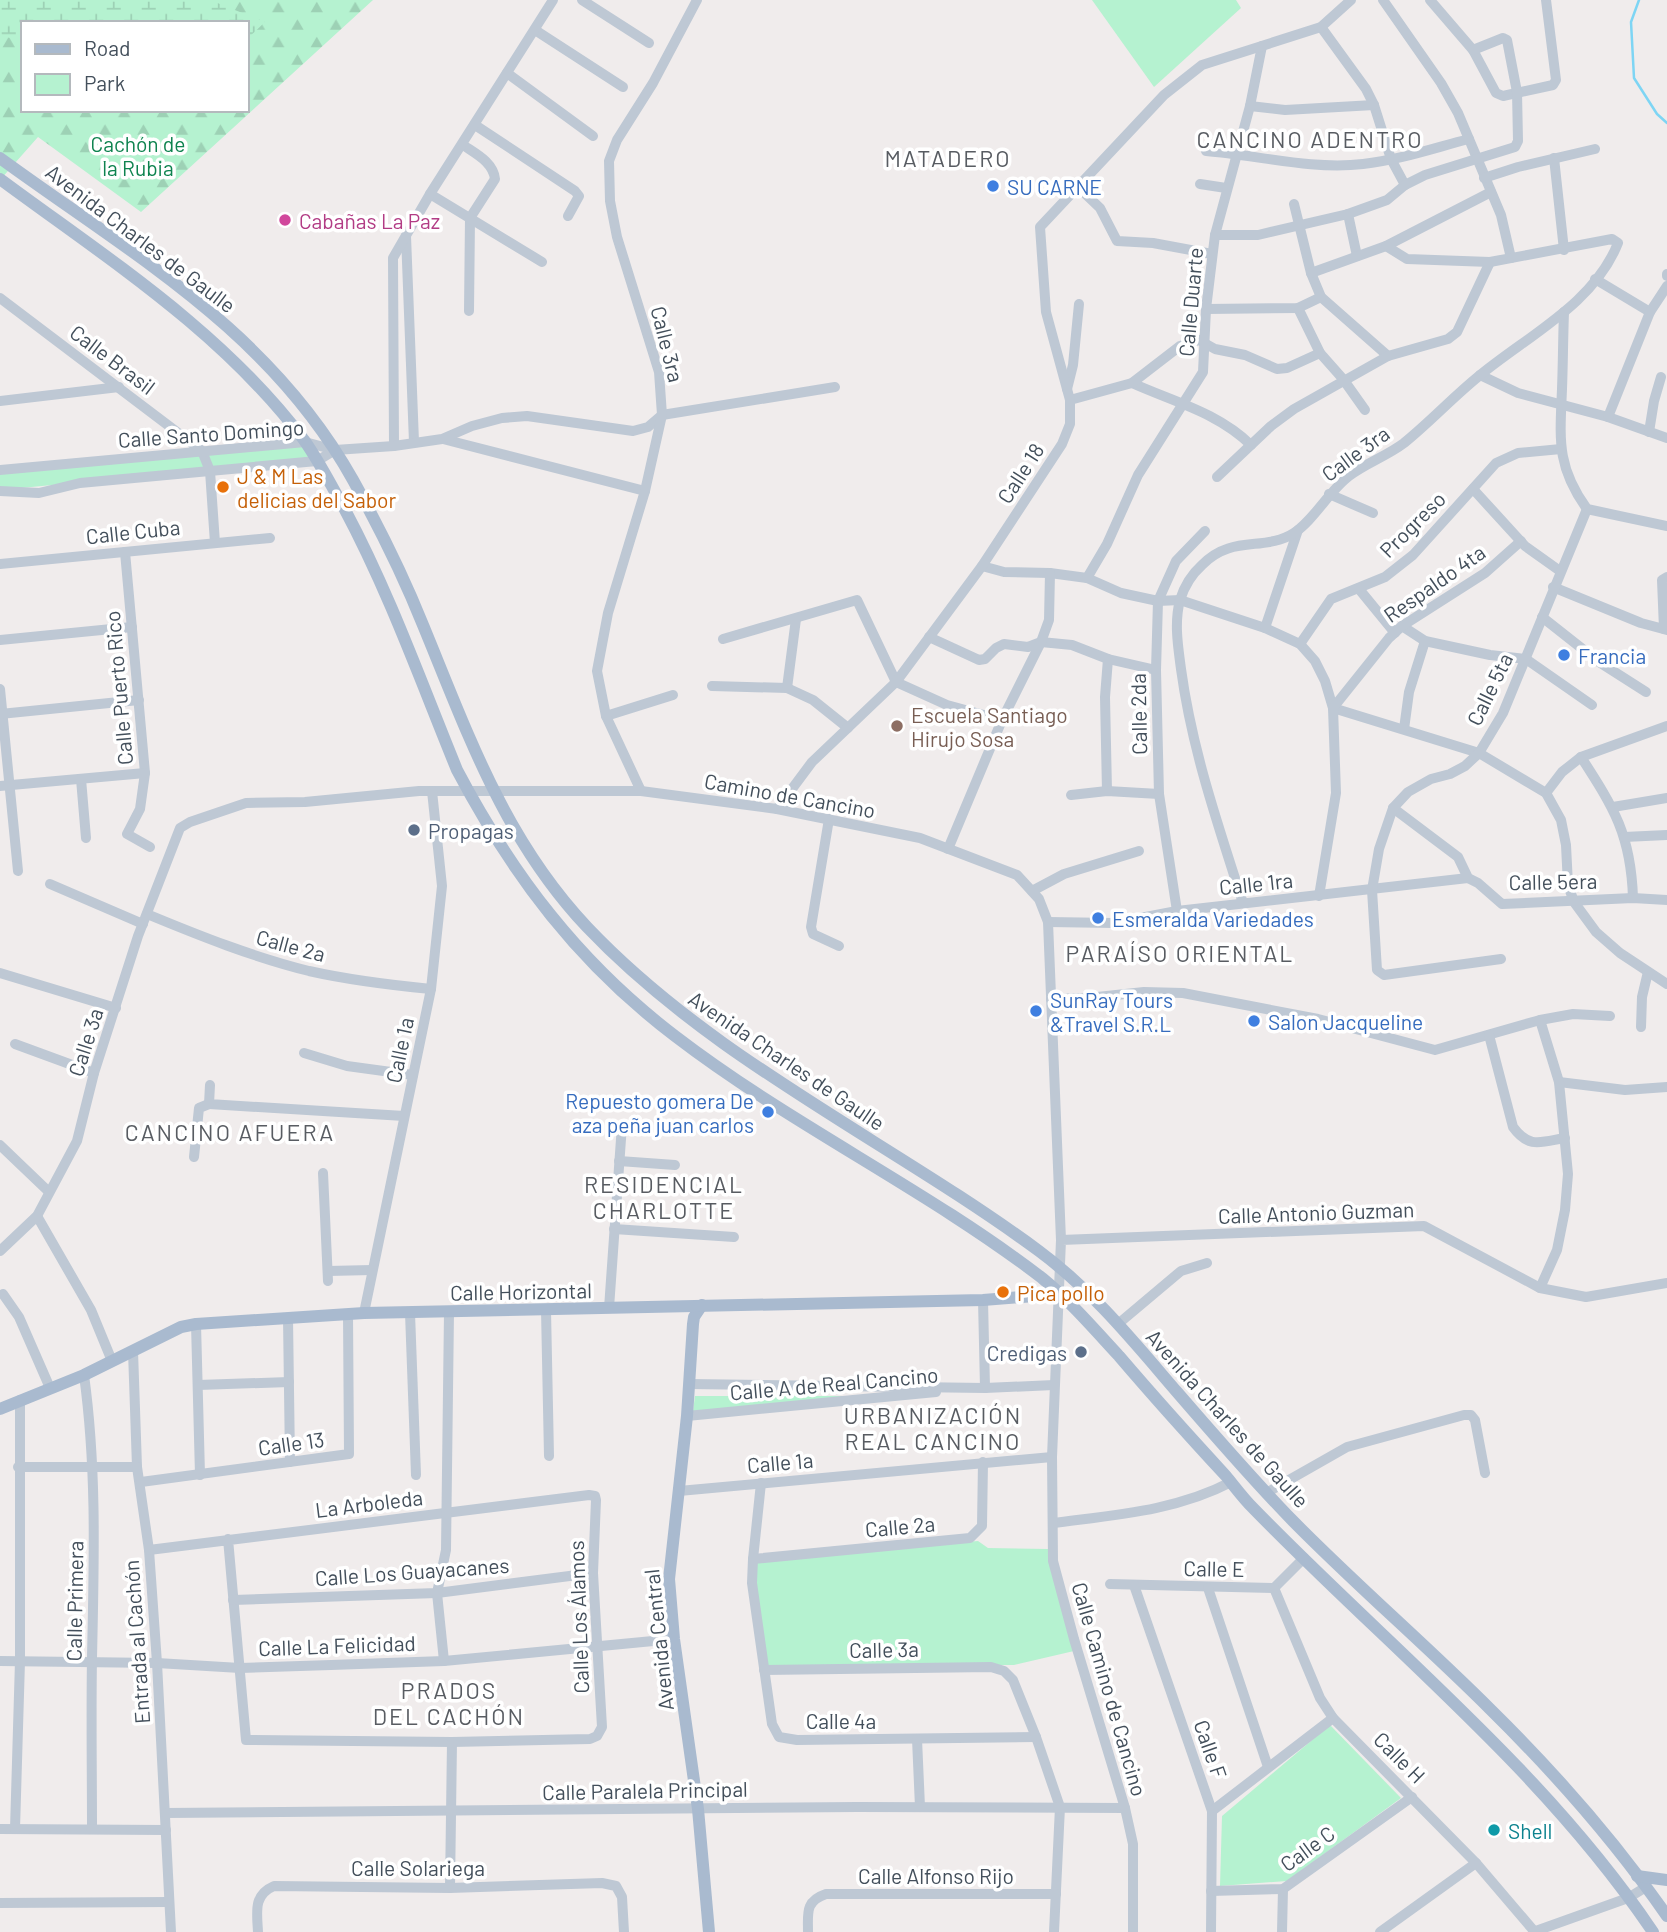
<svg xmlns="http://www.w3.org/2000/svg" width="1667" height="1932" font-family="Barlow,sans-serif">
<defs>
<pattern id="forest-firs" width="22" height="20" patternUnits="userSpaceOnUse" patternTransform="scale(1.75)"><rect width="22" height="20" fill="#b5f2d0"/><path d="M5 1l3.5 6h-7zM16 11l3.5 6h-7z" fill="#9dd1b5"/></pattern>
<pattern id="wetland-marsh" width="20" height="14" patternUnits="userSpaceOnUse" patternTransform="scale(1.75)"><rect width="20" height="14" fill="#b5f2d0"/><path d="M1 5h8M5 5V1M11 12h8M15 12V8" fill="none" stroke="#9dd1b5"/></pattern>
</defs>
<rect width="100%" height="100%" fill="#f0ecec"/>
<g fill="#b5f2d0">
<path d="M1092 0H1236L1241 8 1154 87Z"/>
<path d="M304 444 314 460 0 490V473Z"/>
<path d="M695 1396H925L692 1419Z"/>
<path d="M978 1541 988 1548 1048 1549 1074 1651 1014 1665H767L754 1580 756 1558Z"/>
<path d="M1330 1725 1401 1798 1287 1881 1220 1886 1222 1816Z"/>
</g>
<path fill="url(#forest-firs)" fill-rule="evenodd" d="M0 0H373L141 212 38 137 0 180ZM23 23H247V110H23Z"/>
<path fill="url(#wetland-marsh)" d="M0 0H210L265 22 247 39V23H23V40L0 36Z"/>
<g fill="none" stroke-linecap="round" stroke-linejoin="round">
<path stroke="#7ed5f4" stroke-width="2.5" d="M1639 0 1631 22 1634 78 1657 114 1667 123"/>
<g stroke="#bec8d4" stroke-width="10">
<path d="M582 0 649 43"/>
<path d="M1383 0 1441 83 1458 113 1501 215 1511 258"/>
<path d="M1430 0 1473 50 1496 93 1503 96 1553 85 1556 80 1546 0"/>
<path d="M1321 27 1366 89 1374 105 1391 159 1405 185"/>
<path d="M535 30 623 87"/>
<path d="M507 73 593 136"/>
<path d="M1250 106 1285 110 1374 105"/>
<path d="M475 125 575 191 579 196 568 216"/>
<path d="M463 145C476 154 493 162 495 179L470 218 469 311"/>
<path d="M1206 151C1257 155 1311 170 1363 164 1399 160 1434 148 1469 139"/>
<path d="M1554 158 1564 250"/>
<path d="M1484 178 1518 167 1595 149"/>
<path d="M1200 184 1226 188"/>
<path d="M1078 187 1100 208 1117 241 1153 243 1212 254"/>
<path d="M430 194 542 262"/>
<path d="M1294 204 1311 273 1321 297 1388 356"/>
<path d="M1348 214 1357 256"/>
<path d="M1215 235H1258L1348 214 1387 200 1405 185 1425 175 1515 147 1518 141 1517 92 1507 40 1503 38 1473 50"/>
<path d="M406 236 414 442"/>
<path d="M1311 273 1386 246 1491 192"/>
<path d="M1667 274V276"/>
<path d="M1595 279 1650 312"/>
<path d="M0 298 202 451 210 471 215 543"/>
<path d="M1298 308 1320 353 1343 379 1365 410"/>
<path d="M1206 309 1298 308 1321 297"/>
<path d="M1564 312C1563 338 1563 363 1562 389 1560 439 1556 466 1587 509L1667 526"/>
<path d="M1480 375 1518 393 1608 417 1667 438"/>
<path d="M1132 383C1174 402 1217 412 1251 445"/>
<path d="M1067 389 1073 365 1079 304"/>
<path d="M1070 400 1132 383 1180 346 1199 340 1215 349 1245 355 1277 369 1287 368 1320 353"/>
<path d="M0 401 119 387"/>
<path d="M1608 417 1650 312 1667 286"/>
<path d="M1649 432 1654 401 1661 377"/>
<path d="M443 439 645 491"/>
<path d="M394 446 393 258 430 194 553 0"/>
<path d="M0 470 305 442 335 450 394 446 442 439 472 426 502 418 527 416 633 431 648 427 662 415 835 387"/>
<path d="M1217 477 1271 426 1294 409 1388 356 1448 339 1457 332 1490 262"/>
<path d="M1473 489 1525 546 1560 571"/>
<path d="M0 491 39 493 80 483 317 461 335 450"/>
<path d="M1329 494 1373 513"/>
<path d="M125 552 145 773 140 809 127 834 150 847"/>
<path d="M0 564 270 538"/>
<path d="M982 566 1004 572 1050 573 1087 578 1121 593 1158 601 1180 600 1265 628 1300 644 1315 661 1325 681 1333 708 1479 753 1546 793 1561 820 1566 845 1568 885 1574 902 1596 932 1620 953 1667 984"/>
<path d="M1087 578 1107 544 1138 475 1203 372 1206 309 1215 235 1250 106 1262 46"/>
<path d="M1553 587 1641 623 1667 630"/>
<path d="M1359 589 1395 633"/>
<path d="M1542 617 1599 662 1646 692"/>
<path d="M1402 626 1425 641 1490 655 1526 659 1592 705"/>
<path d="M1265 628 1298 530"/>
<path d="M1664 629 1662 580 1667 577"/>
<path d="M929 637 979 660 985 659 996 648 1004 644 1028 647 1041 642 1072 645 1108 659 1156 670"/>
<path d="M723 639 857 600 896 682 947 705 1002 720"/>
<path d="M0 640 132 627"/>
<path d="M1300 644 1331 599 1385 577 1413 555 1496 463 1518 453 1561 449"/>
<path d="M712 686 787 688 813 700 848 728"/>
<path d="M787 688 796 619"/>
<path d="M0 689 18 871"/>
<path d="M0 714 139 700"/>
<path d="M606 716 673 695"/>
<path d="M1404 729 1409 692 1425 641"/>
<path d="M1581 757C1614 808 1631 835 1633 898"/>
<path d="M81 779 86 838"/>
<path d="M0 786 145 773"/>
<path d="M641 791 606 716 597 671 608 613 645 491 662 415 659 372 617 237 610 201 609 161 617 140 653 83 697 0"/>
<path d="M1107 791 1105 697 1108 659"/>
<path d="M1546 793 1562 772 1581 757 1667 726"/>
<path d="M1071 795 1107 791 1159 794"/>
<path d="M1613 807 1667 798"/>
<path d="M1393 808 1458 857 1468 878 1478 883 1502 904 1633 898 1667 900"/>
<path d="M777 809 812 762 896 682 982 566 1062 444 1070 424V400L1046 312 1040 227 1164 95 1202 65 1321 27 1351 0"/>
<path d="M829 819 811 927 813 934 839 946"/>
<path d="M1624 837 1667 835"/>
<path d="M948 849 1002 720 1041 642 1049 620 1050 573"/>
<path d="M50 884 143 924"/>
<path d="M1032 891 1064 874 1139 851"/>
<path d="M1319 896 1336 793 1333 708 1389 638 1402 626 1485 573 1521 541"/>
<path d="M1243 903C1218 825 1192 750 1181 669 1178 646 1174 623 1180 600 1184 587 1192 574 1202 565 1232 534 1265 552 1294 533 1314 520 1329 491 1349 476 1366 463 1387 456 1404 443 1430 422 1453 397 1479 376 1527 336 1594 304 1618 243L1612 239 1490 262 1407 259 1386 246"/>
<path d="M1177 911 1159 794 1156 670 1158 601 1176 561 1205 531"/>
<path d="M147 914C200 936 253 957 309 971 349 980 390 985 431 989"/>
<path d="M1048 922 1114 923 1177 911 1468 878"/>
<path d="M1501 959 1384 975 1377 970 1372 890 1379 849 1393 808 1408 792 1431 779 1450 774 1465 766 1479 753 1503 713 1587 509"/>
<path d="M0 973 116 1008"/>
<path d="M1051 999 1088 998 1144 992 1183 993 1318 1019 1435 1050 1540 1020 1573 1014 1610 1016"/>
<path d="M1641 1027 1642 997 1648 972"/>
<path d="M1489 1035 1513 1127C1529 1149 1541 1142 1565 1138"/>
<path d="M15 1044 94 1073"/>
<path d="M304 1053 347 1066 413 1075"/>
<path d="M1559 1082 1625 1090 1667 1087"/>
<path d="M210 1085 209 1104 404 1116"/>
<path d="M0 1145 48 1191"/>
<path d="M194 1157 199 1108 209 1104"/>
<path d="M619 1161 675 1165"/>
<path d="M323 1173 328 1281"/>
<path d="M37 1216 91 1310 112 1361"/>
<path d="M614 1229 734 1237"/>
<path d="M0 1251 37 1216 77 1141 94 1073 138 936 180 828 190 822 246 803 305 802 419 791H641L777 809 920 838 1017 875 1039 899 1048 922 1061 1240"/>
<path d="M328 1271 372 1270"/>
<path d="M1540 1288 1557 1250 1565 1210 1568 1174 1559 1082 1540 1020"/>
<path d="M3 1294 19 1317 50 1388"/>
<path d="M983 1300 985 1388"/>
<path d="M609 1308 622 1125"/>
<path d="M546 1310 549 1456"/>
<path d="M364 1313 431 989 442 886 432 791"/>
<path d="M410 1313 416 1475"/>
<path d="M288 1318 290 1462"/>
<path d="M196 1324 200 1475"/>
<path d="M1118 1324 1181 1271 1207 1263"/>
<path d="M133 1351 137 1467 149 1550 157 1663 171 1932"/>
<path d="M84 1375C97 1470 94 1562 92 1658 91 1715 92 1772 92 1829"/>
<path d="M689 1384 985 1388 1054 1385"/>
<path d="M198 1385 289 1382"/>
<path d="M687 1416 936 1392"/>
<path d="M18 1467H137"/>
<path d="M141 1482 349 1454 348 1314"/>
<path d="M761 1483 753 1559 752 1583 772 1724 779 1737 797 1740 1036 1737"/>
<path d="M679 1491 1052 1457"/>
<path d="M1268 1492 1347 1447 1464 1415H1471L1475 1420 1485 1473"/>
<path d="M1053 1523C1113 1515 1176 1511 1231 1482"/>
<path d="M149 1550C295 1531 442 1513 589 1495L595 1496 596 1500 593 1573 602 1727 597 1736 590 1739 452 1742 246 1740 228 1539"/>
<path d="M753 1559 970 1538 982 1526 983 1462"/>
<path d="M1110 1584 1274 1588 1304 1558"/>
<path d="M1134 1585 1212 1811 1211 1932"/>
<path d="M1208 1588 1268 1767"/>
<path d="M1274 1588 1320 1698 1333 1718 1476 1863 1534 1931"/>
<path d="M233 1600 437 1593 593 1573"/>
<path d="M0 1661 157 1663 240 1668 331 1665 444 1661 674 1639"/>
<path d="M444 1661 437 1593 446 1550 449 1312"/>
<path d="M764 1670 991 1667 1004 1671 1013 1680 1036 1737 1060 1807 1054 1932"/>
<path d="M917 1739 920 1807"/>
<path d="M1212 1811 1333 1718"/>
<path d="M166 1813 857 1807 1125 1808"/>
<path d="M0 1829 166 1830"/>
<path d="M15 1829 20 1661V1400"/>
<path d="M450 1888 452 1742"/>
<path d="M1211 1891 1283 1889 1412 1797"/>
<path d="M0 1903 169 1902"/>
<path d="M258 1932C257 1912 253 1895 274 1886L450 1888 602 1883 616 1886 622 1897 624 1932"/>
<path d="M808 1932C808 1913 805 1901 826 1894H1056"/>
<path d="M1133 1932V1844L1125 1808 1074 1639 1053 1561 1052 1457 1061 1240 1424 1226 1540 1288 1586 1297 1667 1283"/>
<path d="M1282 1932 1283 1889"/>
<path d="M1380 1932 1476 1863"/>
<path d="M1533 1932 1628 1898 1646 1887"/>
</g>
<g stroke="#a9bacf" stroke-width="12">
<path d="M0 158C133 255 270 331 353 480 379 527 403 575 423 625 468 734 504 839 587 927 714 1061 891 1142 1039 1251 1093 1291 1134 1342 1177 1392 1215 1436 1253 1480 1293 1521 1357 1586 1426 1645 1490 1709 1555 1773 1615 1841 1667 1916"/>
<path d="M0 179C108 259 222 331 304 440 319 461 331 485 344 508 389 592 421 682 457 770 513 876 579 963 675 1036 791 1125 926 1189 1042 1278 1070 1301 1094 1329 1119 1356 1154 1397 1190 1437 1226 1476 1235 1487 1243 1498 1253 1508 1388 1647 1544 1770 1653 1932"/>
<path d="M702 1305 694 1317 693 1324 687 1416 669 1579 674 1639 698 1809 709 1932"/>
<path d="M0 1409 84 1375 181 1327 196 1324 364 1313 983 1300 1060 1294"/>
<path d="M1637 1876 1667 1880"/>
</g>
</g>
<g fill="#3f7fe0" stroke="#fff" stroke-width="2.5">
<circle cx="993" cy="186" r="7"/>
<circle cx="1564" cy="655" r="7"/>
<circle cx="1098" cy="918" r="7"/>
<circle cx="1036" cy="1011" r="7"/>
<circle cx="1254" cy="1021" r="7"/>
<circle cx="768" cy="1112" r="7"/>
</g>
<circle fill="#d1479c" stroke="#fff" stroke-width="2.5" cx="285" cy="220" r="7"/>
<g fill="#e8710a" stroke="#fff" stroke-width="2.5">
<circle cx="223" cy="487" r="7"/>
<circle cx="1003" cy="1292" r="7"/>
</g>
<circle fill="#8d6e63" stroke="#fff" stroke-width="2.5" cx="897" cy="726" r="7"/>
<g fill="#5c6f8a" stroke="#fff" stroke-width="2.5">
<circle cx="414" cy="830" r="7"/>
<circle cx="1081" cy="1352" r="7"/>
</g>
<circle fill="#0f9aa8" stroke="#fff" stroke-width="2.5" cx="1494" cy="1830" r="7"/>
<g text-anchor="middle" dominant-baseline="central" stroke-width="7" stroke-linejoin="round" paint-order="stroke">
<g font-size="21" fill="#0e834f" stroke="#fff">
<text x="138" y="143">Cachón de<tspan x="138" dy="24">la Rubia</tspan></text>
</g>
<g font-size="21" fill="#366cbe" stroke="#fff" text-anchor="start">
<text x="1007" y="186">SU CARNE</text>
<text x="1578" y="655">Francia</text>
<text x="1112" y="918">Esmeralda Variedades</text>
<text x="1050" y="999">SunRay Tours<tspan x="1050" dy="24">&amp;Travel S.R.L</tspan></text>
<text x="1268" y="1021">Salon Jacqueline</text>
<text x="754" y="1100" text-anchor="end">Repuesto gomera De<tspan x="754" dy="24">aza peña juan carlos</tspan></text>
</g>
<g font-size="21" fill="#b23c85" stroke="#fff" text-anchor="start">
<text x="299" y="220">Cabañas La Paz</text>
</g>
<g font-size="21" fill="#434f5b" stroke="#fff">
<text transform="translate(141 238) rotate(37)">Avenida Charles de Gaulle</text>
<text transform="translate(1190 302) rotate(-85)">Calle Duarte</text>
<text transform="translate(668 344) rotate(76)">Calle 3ra</text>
<text transform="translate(113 359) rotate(37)">Calle Brasil</text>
<text transform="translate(211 433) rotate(-4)">Calle Santo Domingo</text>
<text transform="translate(1355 453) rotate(-36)">Calle 3ra</text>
<text transform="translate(1020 473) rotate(-57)">Calle 18</text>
<text transform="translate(1412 524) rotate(-45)">Progreso</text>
<text transform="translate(133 531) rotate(-6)">Calle Cuba</text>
<text transform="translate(1434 583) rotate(-35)">Respaldo 4ta</text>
<text transform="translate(118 688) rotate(-95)">Calle Puerto Rico</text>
<text transform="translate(1489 689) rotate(-64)">Calle 5ta</text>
<text transform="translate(1138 714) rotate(-91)">Calle 2da</text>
<text transform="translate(790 795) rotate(10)">Camino de Cancino</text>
<text transform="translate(1553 881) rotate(-1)">Calle 5era</text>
<text transform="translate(1256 883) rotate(-6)">Calle 1ra</text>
<text transform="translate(291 945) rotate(15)">Calle 2a</text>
<text transform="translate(85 1042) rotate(-72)">Calle 3a</text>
<text transform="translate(399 1050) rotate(-78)">Calle 1a</text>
<text transform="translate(787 1060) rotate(34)">Avenida Charles de Gaulle</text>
<text transform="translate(1316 1212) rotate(-2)">Calle Antonio Guzman</text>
<text transform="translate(521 1291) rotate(-1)">Calle Horizontal</text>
<text transform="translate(834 1383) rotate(-5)">Calle A de Real Cancino</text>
<text transform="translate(1228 1418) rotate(48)">Avenida Charles de Gaulle</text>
<text transform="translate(291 1443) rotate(-8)">Calle 13</text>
<text transform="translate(780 1462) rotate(-5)">Calle 1a</text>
<text transform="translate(369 1503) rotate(-7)">La Arboleda</text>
<text transform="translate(900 1526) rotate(-5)">Calle 2a</text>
<text transform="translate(1214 1568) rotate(1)">Calle E</text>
<text transform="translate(412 1571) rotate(-4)">Calle Los Guayacanes</text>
<text transform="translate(74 1601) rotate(-89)">Calle Primera</text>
<text transform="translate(578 1617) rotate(-92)">Calle Los Álamos</text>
<text transform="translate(658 1640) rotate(-96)">Avenida Central</text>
<text transform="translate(136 1642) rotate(-94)">Entrada al Cachón</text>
<text transform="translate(337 1645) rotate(-2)">Calle La Felicidad</text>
<text transform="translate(884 1649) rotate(-1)">Calle 3a</text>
<text transform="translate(1110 1689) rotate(74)">Calle Camino de Cancino</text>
<text x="841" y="1720">Calle 4a</text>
<text transform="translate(1211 1749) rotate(71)">Calle F</text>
<text transform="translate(1400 1757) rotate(45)">Calle H</text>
<text transform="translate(645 1790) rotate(-1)">Calle Paralela Principal</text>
<text transform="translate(1307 1848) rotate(-36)">Calle C</text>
<text x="418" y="1867">Calle Solariega</text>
<text x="936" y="1875">Calle Alfonso Rijo</text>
</g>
<g font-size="21" fill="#c56008" stroke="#fff" text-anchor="start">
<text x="237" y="475">J &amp; M Las<tspan x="237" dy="24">delicias del Sabor</tspan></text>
<text x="1017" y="1292">Pica pollo</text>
</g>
<g font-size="21" fill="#785e54" stroke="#fff" text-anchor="start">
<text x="911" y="714">Escuela Santiago<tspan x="911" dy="24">Hirujo Sosa</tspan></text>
</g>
<g font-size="21" fill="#4e5e75" stroke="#fff" text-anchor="start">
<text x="428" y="830">Propagas</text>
<text x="1067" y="1352" text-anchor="end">Credigas</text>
</g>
<g font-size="21" fill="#0d838f" stroke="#fff" text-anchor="start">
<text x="1508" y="1830">Shell</text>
</g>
<g font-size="23" letter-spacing="2" fill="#585c62" stroke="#fff">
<text x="1310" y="139">CANCINO ADENTRO</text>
<text x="948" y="158">MATADERO</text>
<text x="1180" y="953">PARAÍSO ORIENTAL</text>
<text x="230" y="1132">CANCINO AFUERA</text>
<text x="664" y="1184">RESIDENCIAL<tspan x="664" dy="26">CHARLOTTE</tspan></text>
<text x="933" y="1415">URBANIZACIÓN<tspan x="933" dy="26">REAL CANCINO</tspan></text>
<text x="449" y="1690">PRADOS<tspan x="449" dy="26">DEL CACHÓN</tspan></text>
</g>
</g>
<rect x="21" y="21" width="228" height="91" fill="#ffffff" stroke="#b4b9bd" stroke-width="2"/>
<rect x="35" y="44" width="35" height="10" fill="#a9bacf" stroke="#b4b9bd" stroke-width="2"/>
<text x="84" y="56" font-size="21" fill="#434f5b">Road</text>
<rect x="35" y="74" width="35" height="21" fill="#b5f2d0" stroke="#b4b9bd" stroke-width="2"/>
<text x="84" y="91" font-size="21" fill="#434f5b">Park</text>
</svg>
